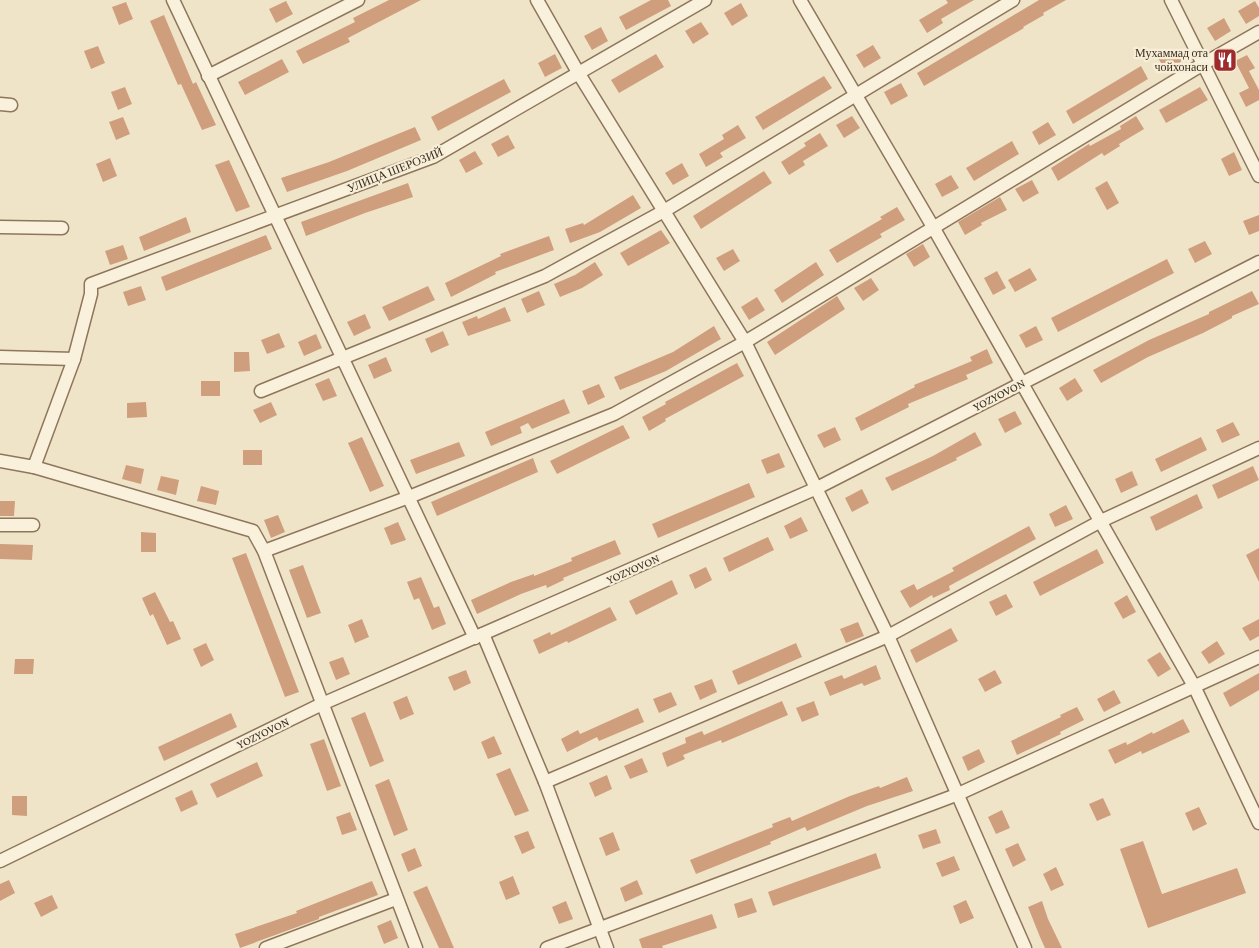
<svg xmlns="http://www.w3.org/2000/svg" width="1259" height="948" font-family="'Crimson Pro',serif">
<rect width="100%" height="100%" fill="#f0e4c8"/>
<g fill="#cf9f7d">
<path d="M389 0H421L348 38 350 42 303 64 296 51 355 22 353 18Z"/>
<path d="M651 0H668L671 6 626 30 619 17Z"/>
<path d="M946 0H974L941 19 943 23 927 33 919 20 948 3Z"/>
<path d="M1039 0H1066L1043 13 1044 15 1023 27 1024 28 924 86 917 73Z"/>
<path d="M286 1 293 14 276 23 269 9Z"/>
<path d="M1255 1 1259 8V16L1246 24 1238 11Z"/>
<path d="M126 2 133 19 119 25 112 7Z"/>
<path d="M741 3 748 16 732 26 724 13Z"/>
<path d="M164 15 193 84 196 82 216 125 202 130 181 84 178 85 150 21Z"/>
<path d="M1224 18 1231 31 1215 41 1207 28Z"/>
<path d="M701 22 709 34 693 44 685 31Z"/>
<path d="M601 27 608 41 592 50 584 36Z"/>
<path d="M873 45 881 58 864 68 856 55Z"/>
<path d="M98 46 105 63 91 69 84 51Z"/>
<path d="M1175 49 1182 61 1166 71 1158 58Z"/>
<path d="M555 54 562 68 545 77 538 63Z"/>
<path d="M656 54 664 67 619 93 611 80Z"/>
<path d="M1247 55 1255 68 1249 71 1259 90V100L1246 107 1239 93 1249 88 1235 61Z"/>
<path d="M282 59 289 72 245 95 238 82Z"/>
<path d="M1141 66 1148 79 1073 124 1066 111Z"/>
<path d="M824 76 832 88 763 130 755 117Z"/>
<path d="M504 79 511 92 438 131 431 117Z"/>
<path d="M901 83 908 96 891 105 884 92Z"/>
<path d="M125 87 132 104 118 110 111 92Z"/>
<path d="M1200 87 1208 100 1166 123 1159 110Z"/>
<path d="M852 116 860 128 844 138 836 125Z"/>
<path d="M1136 116 1144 129 1119 144 1120 146 1104 156 1102 153 1058 181 1051 168 1089 144 1090 146 1121 129 1120 126Z"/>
<path d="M123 117 130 134 116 140 109 122Z"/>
<path d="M1048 122 1056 135 1039 145 1032 132Z"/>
<path d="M738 125 746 138 720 153 723 157 706 167 699 154 724 139 722 135Z"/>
<path d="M415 127 421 140 347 171 287 192 281 178 329 162Z"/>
<path d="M820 133 828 146 803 161 805 165 789 175 781 162 806 146 804 143Z"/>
<path d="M508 135 515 148 498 157 491 144Z"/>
<path d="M1012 141 1019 154 974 181 966 168Z"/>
<path d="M475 151 483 164 466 173 459 160Z"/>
<path d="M1234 152 1242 170 1229 176 1221 159Z"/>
<path d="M110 158 117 176 103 182 96 164Z"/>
<path d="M229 160 250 207 236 212 215 165Z"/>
<path d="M682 163 689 176 673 185 665 173Z"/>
<path d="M764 171 772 183 701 229 693 216Z"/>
<path d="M951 175 959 188 942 197 935 184Z"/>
<path d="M1032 180 1039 193 1023 202 1015 189Z"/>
<path d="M1107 181 1119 203 1107 210 1095 188Z"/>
<path d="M408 183 413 197 365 213 306 236 301 222Z"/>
<path d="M633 195 641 208 600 232 570 243 565 229 583 223 584 225Z"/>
<path d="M1000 197 1007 210 981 223 982 225 965 235 958 222Z"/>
<path d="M897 207 905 220 880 234 882 237 837 263 829 250 882 219 880 217Z"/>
<path d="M1259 215V231L1249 235 1243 221Z"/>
<path d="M186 217 191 232 144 251 139 237Z"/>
<path d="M661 230 670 243 628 266 620 253Z"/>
<path d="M266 235 272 249 166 291 161 277Z"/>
<path d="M549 236 554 250 495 272 496 274 451 297 445 283 501 256 500 254Z"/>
<path d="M1205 241 1212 254 1195 263 1188 249Z"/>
<path d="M923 244 930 257 914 267 906 254Z"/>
<path d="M123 245 128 259 110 265 105 251Z"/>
<path d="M733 249 740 261 724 271 716 258Z"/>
<path d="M1167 259 1174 273 1058 332 1051 318Z"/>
<path d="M595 262 603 275 582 288 560 297 554 284 575 275Z"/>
<path d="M816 262 824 275 782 303 774 290Z"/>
<path d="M1030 268 1037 280 1015 292 1008 280Z"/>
<path d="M997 271 1006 288 993 295 984 278Z"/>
<path d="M871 278 879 290 863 301 854 288Z"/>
<path d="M141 286 146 300 128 306 123 292Z"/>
<path d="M428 286 435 300 389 321 382 307Z"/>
<path d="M539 291 545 305 527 313 521 299Z"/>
<path d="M1252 291 1259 304 1232 316V318L1203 333 1148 357 1101 383 1093 370 1149 340 1209 314V312Z"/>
<path d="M837 296 845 309 775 355 767 342Z"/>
<path d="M757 297 765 310 749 320 741 307Z"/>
<path d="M505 307 511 321 468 336 462 322 477 316 478 319Z"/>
<path d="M365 314 371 328 354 336 347 322Z"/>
<path d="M714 326 721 339 666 371 620 390 614 377 673 352Z"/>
<path d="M1036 326 1043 340 1026 348 1019 335Z"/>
<path d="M443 331 449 345 431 353 425 339Z"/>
<path d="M279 333 285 347 267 354 261 340Z"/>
<path d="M316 334 322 348 304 356 298 342Z"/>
<path d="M987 349 993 363 966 375 968 379 908 404 909 407 861 431 855 418 915 387 914 385 972 361 970 357Z"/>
<path d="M234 352H249L250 371 234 372Z"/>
<path d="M386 357 392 371 374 379 368 365Z"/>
<path d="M737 363 744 376 665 419 666 421 649 431 642 417 666 404 665 402Z"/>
<path d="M329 378 337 396 323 401 315 384Z"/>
<path d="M1075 378 1083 391 1067 401 1059 388Z"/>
<rect x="201" y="381" width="19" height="15"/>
<path d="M599 384 605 397 588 405 582 391Z"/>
<path d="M564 399 570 413 532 429 528 423 520 427 522 433 491 446 485 432Z"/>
<path d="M146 402 147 417 127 418V403Z"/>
<path d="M271 402 277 415 260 423 253 410Z"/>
<path d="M1015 411 1022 424 1005 433 998 419Z"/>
<path d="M1233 422 1240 435 1222 443 1216 430Z"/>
<path d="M623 425 630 438 557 474 550 461Z"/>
<path d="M835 427 841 440 824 448 817 435Z"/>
<path d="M975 432 982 445 956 458 957 460 892 491 885 478 933 456Z"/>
<path d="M362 437 384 486 370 492 348 443Z"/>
<path d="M1201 437 1207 450 1161 472 1155 459Z"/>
<path d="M459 442 465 456 416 474 410 460Z"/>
<rect x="243" y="450" width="19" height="15"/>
<path d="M779 453 785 467 767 474 761 460Z"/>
<path d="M533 458 538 472 437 516 431 502Z"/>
<path d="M126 465 144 469 141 484 122 479Z"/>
<path d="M1253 466 1259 480 1218 499 1212 485Z"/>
<path d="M1132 471 1138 485 1121 493 1115 479Z"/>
<path d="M161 476 179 480 176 495 157 490Z"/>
<path d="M749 483 755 497 658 538 652 524Z"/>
<path d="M201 486 219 491 216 505 197 501Z"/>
<path d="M862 489 869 503 852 512 845 498Z"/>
<path d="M1197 494 1203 508 1156 531 1150 517Z"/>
<path d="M0 501H15L14 516H0Z"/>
<path d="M1066 505 1073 519 1055 527 1049 514Z"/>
<path d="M278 515 285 532 271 538 264 520Z"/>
<path d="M801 517 808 531 790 539 784 526Z"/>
<path d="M398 522 406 540 391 545 384 528Z"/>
<path d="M1029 526 1036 539 949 586 950 590 933 598 932 595 910 608 900 591 914 584 917 590 954 571 952 568Z"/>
<path d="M141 532 156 533V552H141Z"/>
<path d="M768 537 774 550 729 572 723 558Z"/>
<path d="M615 540 621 554 563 578 564 580 547 588 546 585 521 594 477 614 471 600 511 582 534 574V576L572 561 571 558Z"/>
<path d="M0 544 33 545 32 560 0 559Z"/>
<path d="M1259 548V582L1246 555Z"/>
<path d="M1097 549 1104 563 1040 596 1033 582Z"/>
<path d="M246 553 299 692 285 697 232 558Z"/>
<path d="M303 565 321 613 307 618 289 570Z"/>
<path d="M706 567 712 580 695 589 689 575Z"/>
<path d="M421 577 434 608 439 606 446 624 432 630 419 598 414 600 407 582Z"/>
<path d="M672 580 678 594 636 615 629 601Z"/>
<path d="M155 592 170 622 173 621 181 639 167 645 153 614 150 616 142 598Z"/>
<path d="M1006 594 1013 607 996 616 989 602Z"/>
<path d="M1127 595 1136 612 1123 619 1114 603Z"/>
<path d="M610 607 617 620 568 643 567 641 539 654 533 640 550 632 551 635Z"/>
<path d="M362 619 369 637 355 643 348 625Z"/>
<path d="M1259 619V636L1250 641 1242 628Z"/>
<path d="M858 622 864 636 846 643 840 629Z"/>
<path d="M951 628 958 641 916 663 910 650Z"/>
<path d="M1217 641 1225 654 1209 664 1201 652Z"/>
<path d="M206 643 214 660 201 667 193 649Z"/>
<path d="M796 643 802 657 738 685 732 671Z"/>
<path d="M1160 652 1171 669 1158 677 1147 660Z"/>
<path d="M343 657 350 674 336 680 329 662Z"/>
<path d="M15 659H34L33 674H14Z"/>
<path d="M876 665 881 679 864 686 862 683 830 696 824 682 842 675 844 679Z"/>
<path d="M466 670 471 683 454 691 448 677Z"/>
<path d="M995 670 1002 683 985 692 978 679Z"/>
<path d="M1259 673V690L1230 707 1223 693Z"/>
<path d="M712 679 717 692 700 700 694 686Z"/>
<path d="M1114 690 1121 703 1104 712 1097 699Z"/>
<path d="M671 692 677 705 659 713 653 699Z"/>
<path d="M407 696 414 714 400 720 393 702Z"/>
<path d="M782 701 788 715 722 743 721 740 683 755 685 759 667 767 662 753 686 743 685 738 702 731 704 735Z"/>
<path d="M814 701 819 715 802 722 796 708Z"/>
<path d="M1077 707 1084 720 1060 732 1061 734 1017 755 1011 741 1061 717 1060 715Z"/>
<path d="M638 708 644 722 599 741 597 737 567 752 561 739 578 730 580 734Z"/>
<path d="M365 712 384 761 370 767 351 718Z"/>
<path d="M231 713 237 727 164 761 158 747Z"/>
<path d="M1183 719 1190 732 1142 754 1141 751 1115 764 1108 750 1126 742 1127 745 1152 732 1153 734Z"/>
<path d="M494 736 502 754 488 759 481 742Z"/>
<path d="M324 739 341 786 327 791 310 744Z"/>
<path d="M979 749 985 762 968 771 962 757Z"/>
<path d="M642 758 648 772 630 779 624 766Z"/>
<path d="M257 762 263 776 217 798 210 784Z"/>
<path d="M510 768 529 811 515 816 496 774Z"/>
<path d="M607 775 612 789 595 797 589 783Z"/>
<path d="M907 777 913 791 867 806 807 831 805 827 770 842 771 844 696 874 690 860 773 827 772 824 790 817 792 821 850 796 879 786 880 788Z"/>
<path d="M389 779 408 830 394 836 375 785Z"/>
<path d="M192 790 198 804 181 812 175 798Z"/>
<path d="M12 796H27V816L12 815Z"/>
<path d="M1103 798 1111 815 1097 821 1089 804Z"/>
<path d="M1199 807 1207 824 1193 831 1185 813Z"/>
<path d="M1002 810 1010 828 996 834 988 817Z"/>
<path d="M350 812 357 830 342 835 336 817Z"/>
<path d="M936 829 941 843 923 849 918 835Z"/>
<path d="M528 831 535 848 522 854 514 836Z"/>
<path d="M613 832 620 850 606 856 599 838Z"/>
<path d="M1143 841 1162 894 1237 868 1246 893 1148 928 1120 849Z"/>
<path d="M1018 843 1026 860 1013 867 1005 849Z"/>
<path d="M415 848 422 866 408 872 401 854Z"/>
<path d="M876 853 881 868 773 906 768 892Z"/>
<path d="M954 856 960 870 942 877 936 863Z"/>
<path d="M1056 867 1064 885 1051 891 1043 874Z"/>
<path d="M513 876 520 894 506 900 499 882Z"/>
<path d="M9 880 15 893 0 901V884Z"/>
<path d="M637 880 643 894 625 902 620 888Z"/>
<path d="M372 881 378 895 319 917V919L240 948 235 934 297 913 296 911Z"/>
<path d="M427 886 438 911 454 948H439L421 909 413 892Z"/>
<path d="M52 895 58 908 41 917 34 903Z"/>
<path d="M752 898 757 912 738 918 734 904Z"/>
<path d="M966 900 974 918 960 924 953 906Z"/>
<path d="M566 901 573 919 559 924 552 907Z"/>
<path d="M1042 901 1048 919 1062 948H1045L1040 937 1028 907Z"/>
<path d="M712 914 717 928 662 946 663 948H642L639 939Z"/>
<path d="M391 920 398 938 384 944 377 926Z"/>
</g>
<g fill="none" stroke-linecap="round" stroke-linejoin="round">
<g stroke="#8d765c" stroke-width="15">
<g id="minor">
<path d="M173 0 475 638"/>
<path d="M537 0 579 74 745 342 888 636 1025 948"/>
<path d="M800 0 933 227 1194 686 1259 823"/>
<path d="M1171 0 1259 176"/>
<path d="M208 76 358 0"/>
<path d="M0 104 11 105"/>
<path d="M0 227 62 228"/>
<path d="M0 357 74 359"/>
<path d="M261 391 545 276 664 211 1013 0"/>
<path d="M0 461 34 467 253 531 264 551 416 948"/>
<path d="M34 467 74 359 91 294V284L433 157 705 0"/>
<path d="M0 525H33"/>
<path d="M264 551 409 497 614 414 745 342 1203 64 1259 32"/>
<path d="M483 634 545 782 607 948"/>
<path d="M545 782 888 636 1101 521 1259 448"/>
<path d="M0 861 322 704 817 488 1259 262"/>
<path d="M266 948 396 899"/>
<path d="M547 948 956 795 1259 657"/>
</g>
</g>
<use href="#minor" stroke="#faf1dc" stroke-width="12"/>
</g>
<defs>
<g id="restaurant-square" transform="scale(1.25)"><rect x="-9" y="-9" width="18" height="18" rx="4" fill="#9e2a2b" stroke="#f7eed8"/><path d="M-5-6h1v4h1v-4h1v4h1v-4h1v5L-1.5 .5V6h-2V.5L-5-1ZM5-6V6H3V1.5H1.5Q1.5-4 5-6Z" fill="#fff"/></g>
</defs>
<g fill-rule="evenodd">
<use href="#restaurant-square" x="1225" y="60"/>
</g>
<g text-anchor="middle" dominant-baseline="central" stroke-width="4.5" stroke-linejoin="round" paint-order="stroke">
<g font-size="12" fill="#3d2e20" stroke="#f7eed8" text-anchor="end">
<text x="1208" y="53">Мухаммад ота<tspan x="1208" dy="14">чойхонаси</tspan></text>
</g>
<g font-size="12" fill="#3d2e20" stroke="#f7eed8">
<text transform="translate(395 170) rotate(-22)">УЛИЦА ШЕРОЗИЙ</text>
<text transform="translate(999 395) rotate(-27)">YOZYOVON</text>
<text transform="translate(633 569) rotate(-24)">YOZYOVON</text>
<text transform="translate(263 733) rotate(-26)">YOZYOVON</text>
</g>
</g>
</svg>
